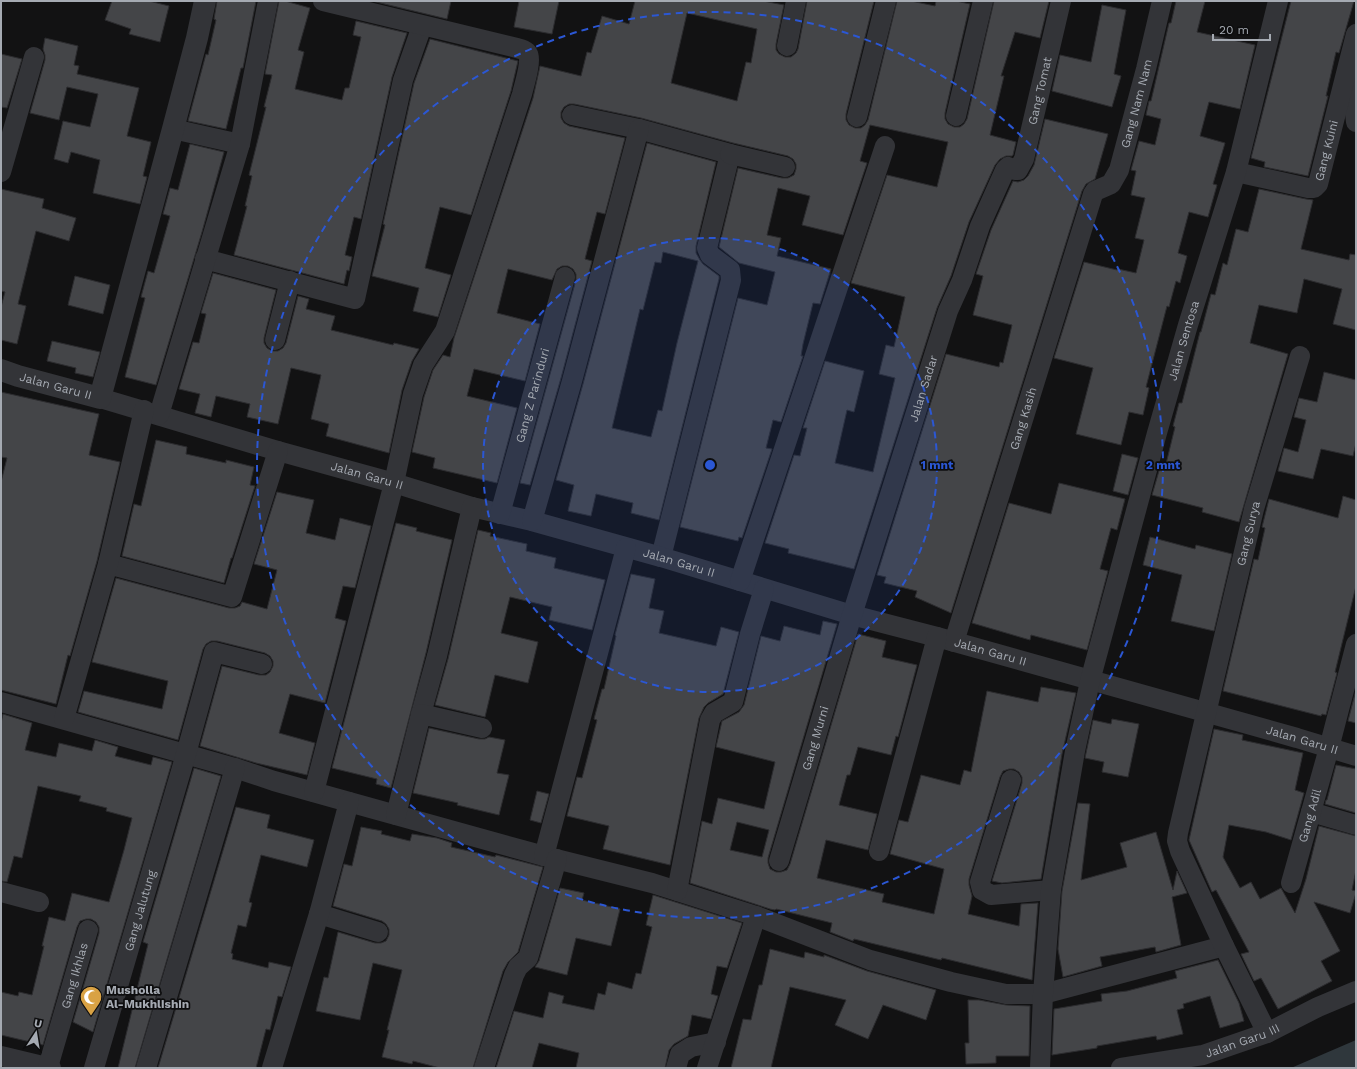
<svg xmlns="http://www.w3.org/2000/svg" width="1357" height="1069" font-family="'Work Sans',sans-serif">
<rect width="100%" height="100%" fill="#121213"/>
<path fill="#2f373c" d="M1356 1040V1068H1291Z"/>
<g fill="#444548" stroke="#2c2c2f" fill-rule="evenodd">
<path d="M112 1H149L169 6 160 42 129 34 131 29 105 20Z"/>
<path d="M217 1H256L243 68H241L226 129 188 121 206 54 208 55 216 20 214 19Z"/>
<path d="M279 1H285L310 8 298 50 304 52 295 89 342 100 345 88H349L361 37 353 35 356 21 407 33 392 77 361 219 354 217 345 255 352 257 349 271 347 270 344 284 234 255 247 206H245L252 176 249 175 266 107H264L272 75 265 74Z"/>
<path d="M372 1H451L447 19Z"/>
<path d="M519 1H559L552 34 514 27Z"/>
<path d="M635 1H763L784 5 776 44V50L779 54 785 57H791L796 53 798 49 807 1H874L846 114V120L849 125 855 128H861L865 125 868 120 897 1H911L935 6 936 1H956L970 4 945 113V119L948 124 954 127H960L964 124 967 119 994 1H1049L1040 38 1015 32 1001 76H1004L990 135 1016 142 1013 155 1012 156H1006L1000 159 995 165 969 222 951 276 937 308 854 569 788 553 789 549 765 543 794 455 800 456 807 428H803L825 361 864 371 854 412 847 410 835 463 873 472 895 378 879 374 886 345 894 347 905 297 851 283 887 175 937 187 948 142 870 125 860 161 867 163 843 235 802 225 810 196 778 188 767 235 781 238 777 256 831 269 820 304 813 303 803 344 801 356H803L781 422 773 420 766 448 772 449 742 538 739 537 738 541 680 527 738 298 767 305 775 272 739 263 719 247 738 168 782 178H788L794 175 796 169V164L793 159 788 156 733 143 641 118 574 104H569L564 107 561 112V118L564 123 569 126 625 138 605 214 597 212 585 259 592 261 561 378 530 485 520 483 576 280V274L573 269 568 266H562L557 269 552 280 508 269 497 313 540 324 525 381 474 369 467 396 517 408 497 483 433 468 435 458 412 452 424 397 433 370 443 355 450 357 454 338 533 98 540 66 581 76 587 52 591 53 602 16 629 24ZM687 13 757 29 751 63 746 62 737 101 671 83Z"/>
<path d="M1176 1H1205L1197 32 1255 45 1240 109 1209 102 1200 136 1225 143 1213 184 1217 185 1208 217 1189 212 1178 253 1187 256 1180 283 1176 281 1169 307 1167 306 1146 387 1149 388 1143 415 1129 412 1121 445 1076 434 1093 368 1054 358 1084 262 1117 270 1118 269 1136 273 1144 240 1135 238 1145 198 1131 195 1136 171 1131 170 1139 141 1155 145 1161 119 1146 115 1149 101H1151L1169 23H1171Z"/>
<path d="M1291 1H1354L1339 53 1336 52 1326 96H1328L1308 176 1264 167 1265 162 1251 158Z"/>
<path d="M1102 5 1126 10 1114 74 1121 76 1112 107 1052 91 1060 55 1091 62Z"/>
<path d="M45 38 78 46 74 65 79 66 77 74 139 88 127 136 151 142 143 176 147 177 140 204 93 193 100 160 71 152 68 163 54 159 63 121 90 127 98 94 67 87 59 120 30 113 45 60V55L43 49Z"/>
<path d="M430 39 518 61 511 91 471 215 440 207 425 268 451 275 438 317 413 311 419 288 372 276 385 225 383 224 414 83Z"/>
<path d="M1 54 22 59 7 108 1 107Z"/>
<path d="M1045 119 1108 134 1095 179 1086 184 1082 191 951 613 915 597 917 591 884 583 886 577 877 575 946 354 999 367 1000 362 1003 363 1012 325 973 315 983 276 976 274 991 230 1013 181 1018 182 1024 180 1028 176 1034 165Z"/>
<path d="M647 143 716 162 696 246V253L700 260 703 264 719 276V279L659 520 631 513 633 503 596 494 591 516 568 511 574 485 556 480 583 384ZM663 252 698 261 677 343 662 411 658 410 651 437 612 428 640 309 643 310 655 262 661 263Z"/>
<path d="M190 144 224 152 202 232 156 385 125 377 145 298 141 297 148 271 154 273 170 216 163 214 170 188 178 190Z"/>
<path d="M1 189 44 199 42 208 76 218 69 241 36 231 18 304 26 306 17 344 1 340V307L5 292 1 291Z"/>
<path d="M1259 189 1306 199 1313 200 1301 249 1349 260 1350 254 1356 255V330L1333 324 1342 289 1304 279 1297 313 1259 305 1250 343 1288 354 1239 522 1202 512 1203 508 1152 495 1161 464H1166L1175 427 1173 426 1179 403H1182L1200 332H1201L1211 294 1215 295 1223 263 1227 265 1236 229 1248 232Z"/>
<path d="M213 273 276 290 264 338V343L267 348 272 351H278L283 348 286 343 298 296 309 299 306 309 335 316 331 330 393 345 394 343 419 349 412 361 402 390 389 453 326 436 329 424 311 419 321 375 291 368 278 424 247 417 250 404 216 396 211 417 195 413 200 394 179 389 193 342 199 343 206 314 201 313Z"/>
<path d="M75 276 110 285 103 314 68 305Z"/>
<path d="M52 341 100 352 93 377 75 373 76 368 47 361Z"/>
<path d="M1324 372 1356 380V443L1353 456 1321 449 1313 479 1278 471 1284 448 1298 452 1306 420 1294 417 1299 398 1317 402Z"/>
<path d="M1 392 99 414 89 455 120 462 97 561 70 656 68 655 56 704 1 690V482L7 458 1 457Z"/>
<path d="M156 440 187 447 186 454 226 463V460L254 467 250 485 255 486 232 558H231L224 583 122 556 134 504 141 506Z"/>
<path d="M1122 454 1138 458 1128 495 1113 491Z"/>
<path d="M1059 483 1125 499 1117 530 1111 528 1100 569 1108 571 1087 650 1031 635 1030 640 972 623 1009 503 1051 514Z"/>
<path d="M277 492 314 500 306 533 335 540 340 518 371 526 355 588 343 586 335 618 346 621 325 703 290 694 279 733 315 743 307 775 256 763 200 746 222 666 259 675H266L270 672 273 666V661L270 656 265 653 217 641H211L206 644 203 649 178 740 78 712 84 691 162 709 168 681 92 662 116 578 229 608H235L240 606 242 602 267 609 277 570 254 564Z"/>
<path d="M1343 496 1356 500V586L1335 672 1337 673 1326 715 1322 714 1321 716 1223 691 1254 559 1258 560 1265 528 1262 527 1269 499 1338 518Z"/>
<path d="M396 523 417 528 416 531 452 540 426 653 391 788 376 784 377 779 332 768Z"/>
<path d="M478 530 491 533 490 536 527 544 526 551 556 558 554 568 605 580 592 630 549 620 552 607 510 597 501 633 538 642 528 683 495 675 485 717 435 705 448 659Z"/>
<path d="M1150 537 1195 549 1196 545 1232 554 1214 631 1171 621 1182 575 1143 565Z"/>
<path d="M631 574 655 579 649 608 664 611 659 633 716 646 721 627 739 632 723 694 708 703 704 707 699 718 670 865 603 849 609 826 567 816 577 777 582 778 597 720 594 719 602 689H604L616 636 615 635Z"/>
<path d="M823 621 837 624 768 858V863L770 869 776 872H781L787 870 790 864 858 634 886 641 882 657 917 665 898 737 896 736 891 755 858 747 850 775H847L839 805 877 814 868 850 826 840 817 878 884 894 882 902 934 914 944 869 890 854 899 820 908 822 921 775 960 785 964 770 971 772 987 691 1038 702 1041 687 1076 693 1062 754 1041 879 1002 883 992 881 1022 783V777L1019 772 1014 769H1009L1003 771 1000 777 969 879V885L972 896 968 914 1019 926 1021 904 1038 903 1032 980 942 958 941 960 854 939 853 941 830 932 832 923 776 909 775 910 770 909 690 883 702 821 712 824 718 798 764 809 775 762 716 747 722 721 739 712 744 705 761 636 780 641 784 626 820 635ZM737 822 769 830 762 857 730 850Z"/>
<path d="M1356 690V723L1348 721Z"/>
<path d="M3 714 32 723 25 750 56 757 59 743 92 751 95 740 118 747 115 756 151 765 153 757 172 762 93 1032 73 1022 99 933V927L96 922 91 919H86L80 921 77 927 43 1045 1 1035V992L18 996 19 992 32 995 44 946H42L49 917 65 921 72 893 109 902 124 850 132 818 106 811 107 808 79 801 81 796 38 786 22 858 14 856 7 882 1 881V723Z"/>
<path d="M1112 719 1139 724 1128 777 1102 772 1104 762 1085 758 1093 720 1111 724Z"/>
<path d="M429 728 479 739H485L489 737 505 740 497 773 509 775 499 815 457 805 458 803 413 793Z"/>
<path d="M1214 729 1243 735 1242 740 1303 753 1295 790 1304 793 1291 840 1266 832 1229 825 1223 857 1240 888 1251 882 1260 899 1281 888 1295 913 1306 879 1319 826 1356 836V870L1352 890 1356 891V893L1350 913 1314 902 1340 951 1321 961 1332 981 1278 1009 1261 978 1254 981 1241 954 1249 952 1216 890 1212 892 1189 840Z"/>
<path d="M1336 765 1356 769V813L1325 804 1326 800H1327Z"/>
<path d="M194 768 221 776 135 1068H118L148 944 143 942Z"/>
<path d="M537 791 549 794 541 823 530 820Z"/>
<path d="M1078 803 1090 804 1081 880 1127 867 1120 843 1156 832 1173 890 1177 871 1187 893 1172 897 1181 945 1156 952 1155 947 1100 957 1102 966 1063 977 1058 949 1062 891Z"/>
<path d="M236 807 270 815 267 828 314 840 307 867 261 855 249 902 252 903 246 927 238 925 231 953 233 954 232 959 268 968 269 962 291 967 282 997 278 996 270 1030 266 1029 256 1068H158Z"/>
<path d="M361 827 382 831 381 834 410 841 412 834 437 838 452 843 451 847 495 857 496 855 543 867 518 952 508 962 503 971 473 1068H440L413 1061 412 1064 382 1057 389 1030H387L402 970 373 963 360 1020 316 1011 324 977 328 978 338 932 375 943H381L386 941 389 935V929L386 924 382 921 333 906 344 864 352 866Z"/>
<path d="M560 888 584 893 582 900 620 909 611 946 576 938 567 975 535 967 539 961Z"/>
<path d="M653 895 742 923 727 968 717 966 711 994 718 996 711 1019 692 1015 688 1036 674 1044 669 1050 665 1068H576L579 1053 539 1043 532 1068H496L514 1011 543 1018 549 992 564 996 562 1003 594 1010 598 993 605 995 608 982 632 989 636 973 641 974 652 927 646 925Z"/>
<path d="M770 949 804 958 805 952 824 957V955L867 971 936 990 926 1020 883 1005 868 1039 835 1025 846 1000 790 987 771 1068H731L743 1019 751 1020 759 985H762Z"/>
<path d="M1218 960 1239 1003 1244 1021 1220 1028 1210 996 1183 1004 1184 1008 1177 1010 1183 1034 1157 1040 1156 1036 1097 1046V1048L1052 1055 1054 1009 1102 1001 1101 994 1127 991 1177 978 1175 971Z"/>
<path d="M968 1000H979L1006 1005 1030 1006 1029 1056H996V1063L966 1064 965 1043H969Z"/>
</g>
<g fill="none" stroke-linecap="round" stroke-linejoin="round">
<g stroke="#333438" stroke-width="20">
<path d="M787 46 796 1"/>
<path d="M1356 79 1353 94 1356 122"/>
<path d="M572 115 639 129 730 154 707 248 710 255 730 270 731 280 661 557"/>
<path d="M956 116 983 1"/>
<path d="M857 117 886 1"/>
<path d="M173 129 240 144"/>
<path d="M730 154 785 167"/>
<path d="M1 172 34 57"/>
<path id="s1" d="M1236 172 1308 188H1314L1318 184 1356 34"/>
<path d="M205 259 355 299 403 80 422 26"/>
<path d="M275 340 290 281"/>
<path id="s2" d="M100 398 278 451 394 483 472 507 532 521 661 557 852 615 937 637 1297 738 1356 756"/>
<path d="M159 415 240 144 268 1"/>
<path id="s3" d="M500 514 565 277"/>
<path d="M532 521 572 381 639 129"/>
<path d="M108 564 232 597 278 451"/>
<path d="M740 581 885 146"/>
<path id="s4" d="M954 642 1093 194 1095 191 1111 184 1119 170 1146 69 1162 1"/>
<path d="M1 702 235 768 274 781 349 802 544 856 652 883 756 916 870 960 951 982 1006 994H1043L1224 946"/>
<path d="M421 714 437 656 472 507"/>
<path d="M64 719 108 564 144 410"/>
<path d="M1011 780 980 882 982 890 991 895 1051 890"/>
<path d="M314 792 394 483 413 394 423 365 445 331 522 94C524 86 532 60 528 54 526 50 521 49 517 48L323 1"/>
<path d="M1311 812 1356 825"/>
<path d="M396 815 421 714 482 728"/>
<path d="M879 851 937 637"/>
<path d="M544 856 626 548"/>
<path id="s5" d="M779 861 852 615 948 311 962 280 980 226 1005 170 1008 167 1015 170H1018L1024 159 1061 1"/>
<path id="s6" d="M1291 883 1329 748 1356 644"/>
<path d="M677 891 710 720 714 713 733 702 750 634 764 589"/>
<path d="M1 892 39 902"/>
<path d="M319 914 378 932"/>
<path id="s7" d="M1267 1033 1224 946 1180 851 1177 841 1178 833 1254 509 1300 356"/>
<path d="M1 1056 51 1068"/>
<path id="s8" d="M48 1067 88 930"/>
<path id="s9" d="M94 1068 186 754 214 652 262 664"/>
<path d="M146 1068 235 768"/>
<path d="M272 1068 319 914 349 802"/>
<path d="M484 1068 514 975 518 967 528 958 557 859"/>
<path d="M676 1068 680 1054 691 1047 716 1042"/>
<path d="M707 1068 756 916"/>
<path id="s10" d="M1040 1068 1043 994 1051 890 1075 751 1090 681 1157 433 1188 325 1236 172 1278 1"/>
<path id="s11" d="M1121 1068 1203 1055 1267 1033 1318 1007 1356 991"/>
</g>
<path stroke="#333438" stroke-width="22" id="s12" d="M1 370 18 376 100 398 173 129 197 38 205 1"/>
</g>
<circle cx="710" cy="465" r="227" fill="#2b57d4" fill-opacity=".12"/>
<g fill="none" stroke="#2b57d4" stroke-width="2" stroke-dasharray="7 5">
<circle cx="710" cy="465" r="227"/>
<circle cx="710" cy="465" r="453"/>
</g>
<defs>
<g id="mosque-pin" transform="scale(1.15)"><path d="M0 17L-7.5 6A9.5 9.5 0 1 1 7.5 6Z" fill="#d9a244" stroke="#0d0d0e"/><path d="M3.5-4.9A6 6 0 1 0 3.5 4.9A5 5 0 1 1 3.5-4.9Z" fill="#fff"/></g>
</defs>
<g fill-rule="evenodd">
<use href="#mosque-pin" x="91" y="997"/>
</g>
<g text-anchor="middle" dominant-baseline="central" stroke-width="3.5" stroke-linejoin="round" paint-order="stroke">
<g font-size="12" fill="#a5aab2" stroke="#0d0d0e">
<text stroke="none"><textPath href="#s5" startOffset="825">Gang Tomat</textPath></text>
<text stroke="none"><textPath href="#s4" startOffset="575">Gang Nam Nam</textPath></text>
<text stroke="none"><textPath href="#s1" startOffset="120">Gang Kuini</textPath></text>
<text stroke="none"><textPath href="#s10" startOffset="744">Jalan Sentosa</textPath></text>
<text stroke="none"><textPath href="#s12" startOffset="57">Jalan Garu II</textPath></text>
<text stroke="none"><textPath href="#s5" startOffset="494">Jalan Sadar</textPath></text>
<text stroke="none"><textPath href="#s3" startOffset="123">Gang Z Parinduri</textPath></text>
<text stroke="none"><textPath href="#s4" startOffset="234">Gang Kasih</textPath></text>
<text stroke="none"><textPath href="#s2" startOffset="278">Jalan Garu II</textPath></text>
<text stroke="none"><textPath href="#s7" startOffset="528">Gang Surya</textPath></text>
<text stroke="none"><textPath href="#s2" startOffset="602">Jalan Garu II</textPath></text>
<text stroke="none"><textPath href="#s2" startOffset="926">Jalan Garu II</textPath></text>
<text stroke="none"><textPath href="#s5" startOffset="128">Gang Murni</textPath></text>
<text stroke="none"><textPath href="#s2" startOffset="1250">Jalan Garu II</textPath></text>
<text stroke="none"><textPath href="#s6" startOffset="70">Gang Adil</textPath></text>
<text stroke="none"><textPath href="#s9" startOffset="164">Gang Jalutung</textPath></text>
<text stroke="none"><textPath href="#s8" startOffset="95">Gang Ikhlas</textPath></text>
<text stroke="none"><textPath href="#s11" startOffset="125">Jalan Garu III</textPath></text>
</g>
<g font-size="12" font-weight="bold" fill="#a5aab2" stroke="#0d0d0e" text-anchor="start">
<text x="106" y="990">Musholla<tspan x="106" dy="14">Al-Mukhlishin</tspan></text>
</g>
</g>
<circle cx="710" cy="465" r="6" fill="#2b57d4" stroke="#0d0d0e" stroke-width="2"/>
<g font-size="12" text-anchor="middle" font-weight="bold" fill="#2b57d4" stroke="#0d0d0e" stroke-width="3.5" stroke-linejoin="round" paint-order="stroke">
<text x="937" y="469">1 mnt</text>
<text x="1163" y="469">2 mnt</text>
</g>
<rect width="1357" height="1069" fill="none" stroke="#a5aab2" stroke-width="4"/>
<g transform="translate(36 1033) rotate(12)" stroke="#0d0d0e" stroke-width="3" paint-order="stroke">
<path d="M0-3L7 15L0 10L-7 15Z" fill="#a5aab2"/>
<text y="-6" font-size="11" font-weight="bold" text-anchor="middle" fill="#a5aab2">U</text>
</g>
<path d="M1213 34v6h57v-6" fill="none" stroke="#a5aab2" stroke-width="2"/>
<text x="1219" y="34" font-size="12" fill="#a5aab2" stroke="#0d0d0e" stroke-width="3" paint-order="stroke">20 m</text>
</svg>
